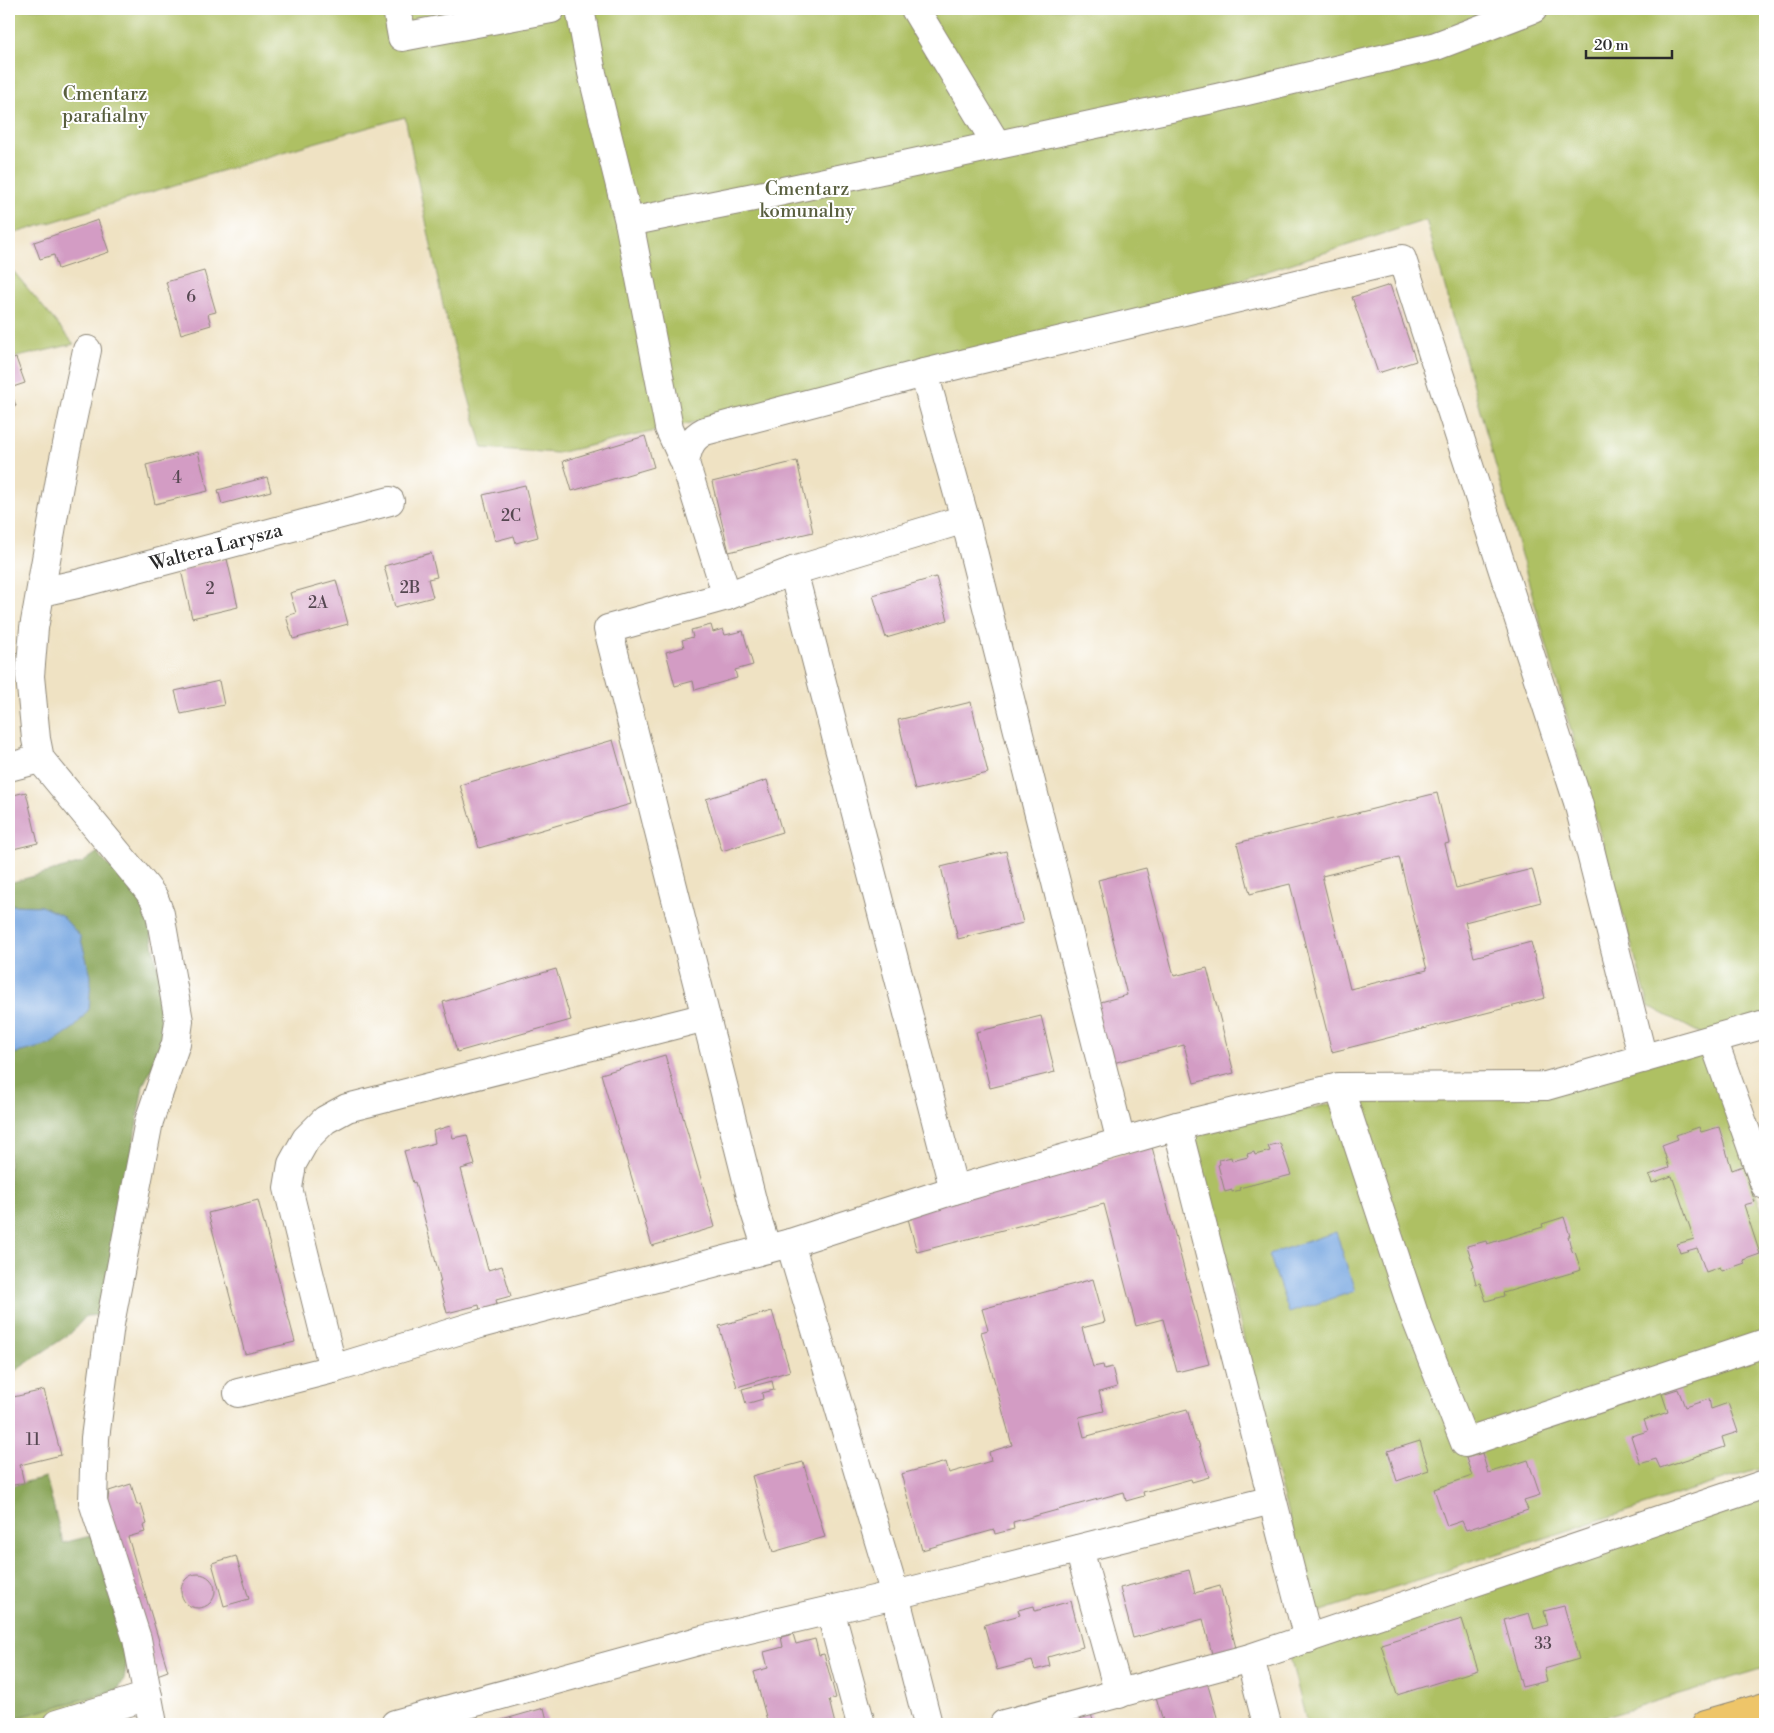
<svg xmlns="http://www.w3.org/2000/svg" width="1774" height="1733" font-family="'Libre Bodoni',serif">
<rect width="100%" height="100%" fill="#fff"/>
<filter id="ink" filterUnits="userSpaceOnUse"><feTurbulence type="fractalNoise" baseFrequency=".02" numOctaves="2"/><feDisplacementMap in="SourceGraphic" scale="10" xChannelSelector="R" yChannelSelector="G"/><feConvolveMatrix kernelMatrix="1 2 1 2 8 2 1 2 1" color-interpolation-filters="sRGB"/></filter>
<filter id="wash" filterUnits="userSpaceOnUse"><feTurbulence type="fractalNoise" baseFrequency=".0096" numOctaves="4" result="noise"/><feDisplacementMap in="SourceGraphic" scale="20" xChannelSelector="R" yChannelSelector="G"/><feGaussianBlur stdDeviation="1.12" result="paint"/><feColorMatrix in="noise" values="0 0 0 0 0 0 0 0 0 0 0 0 0 0 0 0 0 1.4 0 .05"/><feComposite in="paint" operator="in"/></filter>
<g filter="url(#wash)">
<rect width="100%" height="100%" fill="#efe2c3"/>
<g fill="#aec064" stroke="#6c7648">
<path d="M9 9H1765V1017L1705 1036 1649 1006 1426 220 1082 331 669 428 557 453 483 448 444 310 405 117 310 144 9 235Z"/>
<path d="M9 266 74 344 9 359Z"/>
<path d="M1706 1054 1765 1219V1466L1316 1613 1277 1475 1194 1134 1344 1101Z"/>
<path d="M1765 1497V1668L1580 1724H1307L1290 1657Z"/>
<path d="M118 1689 119 1695 39 1724H9V1720Z"/>
</g>
<g fill="#8aa65a" stroke="#5a6842">
<path d="M98 852 99 856 145 902 169 1025 166 1041 143 1085 105 1315 86 1316 71 1333 9 1375V1052L13 1054 41 906 10 905 9 883 82 863Z"/>
<path d="M46 1477 63 1543 94 1535 127 1660 124 1680 118 1689 9 1720V1486Z"/>
</g>
<g fill="#76a6e0" stroke="#506886">
<path d="M10 905 41 906 61 915 80 936 91 976 89 1009 75 1027 49 1045 13 1054 9 1052V906Z"/>
<path d="M1336 1232 1355 1291 1289 1313 1269 1254Z"/>
</g>
<g id="blocks">
<g fill="#d39cc4" fill-rule="evenodd">
<path d="M98 220 109 252 58 269 54 255 40 259 34 242Z"/>
<path d="M204 271 216 312 208 314 211 325 181 334 166 282Z"/>
<path d="M1390 285 1416 361 1378 373 1352 297Z"/>
<path d="M16 358 25 383 10 388 16 406 9 408V361Z"/>
<path d="M645 436 654 467 572 491 563 461Z"/>
<path d="M198 452 208 491 155 504 146 465Z"/>
<path d="M797 461 813 532 729 552 712 482Z"/>
<path d="M267 477 271 491 222 504 218 490Z"/>
<path d="M525 485 538 537 516 543 514 536 495 541 483 495Z"/>
<path d="M431 553 437 577 428 579 433 597 395 607 384 566Z"/>
<path d="M227 559 238 607 192 618 181 570Z"/>
<path d="M936 577 948 620 886 638 873 595Z"/>
<path d="M336 580 348 624 293 639 286 616 296 613 290 593Z"/>
<path d="M711 625 713 632 723 629 725 635 743 631 753 665 735 670 737 678 695 690 693 681 675 686 666 652 684 647 682 640 693 637 691 630Z"/>
<path d="M219 681 224 705 181 714 175 691Z"/>
<path d="M971 702 988 773 915 790 898 720Z"/>
<path d="M613 740 631 804 479 848 460 785Z"/>
<path d="M767 780 782 832 722 851 706 799Z"/>
<path d="M26 792 38 843 9 850V796Z"/>
<path d="M1437 793 1449 843 1445 844 1456 888 1532 869 1541 902 1465 922 1474 957 1531 942 1545 998 1332 1052 1290 884 1250 894 1237 843ZM1399 857 1427 970 1350 989 1322 876Z"/>
<path d="M1006 851 1023 923 958 939 941 867Z"/>
<path d="M1146 868 1174 976 1207 968 1234 1073 1194 1083 1184 1045 1109 1064 1093 1004 1127 995 1098 880Z"/>
<path d="M556 969 571 1020 457 1052 443 1002Z"/>
<path d="M1041 1016 1055 1072 990 1088 976 1032Z"/>
<path d="M665 1055 715 1227 652 1246 601 1074Z"/>
<path d="M450 1126 453 1138 467 1135 475 1165 461 1169 488 1270 502 1266 511 1296 496 1300 499 1311 481 1316 479 1305 447 1313 439 1282H441L415 1182 413 1183 404 1151 435 1143 433 1131Z"/>
<path d="M1699 1127 1701 1132 1719 1127 1732 1170 1743 1166 1755 1202 1744 1205 1760 1254 1743 1260 1745 1263 1722 1271 1720 1267 1706 1272 1697 1248 1680 1253 1677 1244 1694 1239 1672 1176 1652 1183 1649 1175 1669 1168 1662 1145 1678 1139 1676 1135Z"/>
<path d="M1280 1143 1291 1175 1239 1188 1240 1190 1232 1192V1190L1225 1192 1218 1165 1220 1164 1219 1160 1231 1157 1232 1161 1248 1157 1247 1154 1254 1152 1255 1155 1270 1151 1268 1146Z"/>
<path d="M1152 1147 1209 1364 1177 1372 1163 1319 1136 1326 1104 1204 917 1252 906 1211Z"/>
<path d="M258 1200 295 1342 245 1354 208 1213Z"/>
<path d="M1564 1217 1570 1236H1568L1571 1248 1573 1253 1575 1252 1581 1270 1503 1293 1504 1296 1486 1301 1480 1283 1476 1284 1472 1268 1474 1267 1467 1246 1486 1241 1487 1244 1543 1227 1542 1224Z"/>
<path d="M1093 1279 1105 1322 1082 1328 1093 1367 1103 1365 1104 1369 1112 1367 1117 1387 1099 1392 1104 1411 1079 1417 1084 1437 1187 1409 1196 1441H1198L1209 1477 1192 1482 1191 1479 1143 1492 1144 1496 1126 1501 1124 1492 1013 1522 1014 1529 995 1534 994 1530 922 1550 901 1474 946 1462 949 1473 991 1461 989 1452 1012 1445 981 1332 988 1330 982 1309Z"/>
<path d="M772 1311 790 1371 737 1387 719 1326Z"/>
<path d="M772 1381 774 1390 762 1393 763 1399 746 1404 742 1389Z"/>
<path d="M1678 1389 1685 1407 1709 1399 1711 1409 1728 1403 1738 1432 1722 1437 1725 1447 1660 1468 1656 1459 1640 1464 1631 1436 1648 1431 1644 1420 1668 1412 1662 1394Z"/>
<path d="M44 1390 61 1455 20 1465 24 1483 9 1486V1425L13 1424 9 1408V1398Z"/>
<path d="M1420 1441 1429 1470 1397 1481 1388 1451Z"/>
<path d="M1482 1453 1488 1473 1528 1460 1540 1495 1524 1500 1528 1510 1466 1530 1462 1521 1447 1526 1434 1489 1472 1476 1466 1458Z"/>
<path d="M803 1462 825 1537 773 1552 752 1476Z"/>
<path d="M131 1484 137 1505 141 1504 147 1524 143 1526 145 1532 128 1537 168 1671 157 1675 107 1507 109 1491Z"/>
<path d="M236 1556 249 1599 224 1606 212 1563Z"/>
<path d="M1189 1570 1195 1593 1220 1586 1236 1648 1212 1654 1203 1619 1133 1638 1120 1588Z"/>
<circle cx="198" cy="1591" r="17"/>
<path d="M1071 1601 1083 1647 1048 1657 1050 1666 1035 1670 1032 1661 997 1670 984 1625 1020 1615 1018 1610 1034 1606 1035 1611Z"/>
<path d="M1564 1606 1579 1659 1544 1669 1547 1681 1522 1687 1504 1620 1529 1613 1534 1629 1548 1625 1544 1611Z"/>
<path d="M1462 1619 1478 1670 1397 1695 1381 1644Z"/>
<path d="M793 1634 796 1644 815 1639 819 1655 824 1654 836 1698 829 1700 835 1724H768L754 1672 768 1668 764 1652 783 1647 781 1637Z"/>
<path d="M1205 1675 1219 1724H1153L1163 1721 1154 1690Z"/>
<path d="M1089 1707 1094 1724H1039Z"/>
<path d="M544 1708 548 1724H495V1722Z"/>
</g>
</g>
</g>
<g filter="url(#ink)">
<use href="#blocks" fill-opacity="0" stroke="#8d8677" stroke-width="1"/>
<g fill="none" stroke-linecap="round" stroke-linejoin="round">
<g stroke="#8d8677" stroke-width="30">
<g id="minor">
<path d="M397 9 402 37 551 9"/>
<path d="M580 9 592 73 629 222 769 194 1217 98 1436 46 1533 9"/>
<path d="M915 9 997 145"/>
<path d="M629 222 667 417 669 428 685 463"/>
<path d="M924 373 965 519 1121 1142"/>
<path d="M793 571 954 1190"/>
<path d="M41 592 77 584 390 501"/>
<path d="M727 596 685 463C688 447 691 438 705 431L924 373 1402 259 1578 802 1643 1059"/>
<path d="M40 759 145 886 154 898 160 914 179 1021 176 1043 149 1121 110 1324 95 1438 93 1502 137 1639 153 1724"/>
<path d="M9 767 40 759 36 739 30 676 34 628 62 468 87 350"/>
<path d="M706 1017 347 1108 325 1120 306 1139 292 1164 288 1188 333 1369 480 1324 790 1243"/>
<path d="M1713 1039 1765 1185"/>
<path d="M1339 1087 1414 1314 1465 1443 1765 1343"/>
<path d="M1177 1126 1308 1639"/>
<path d="M767 1249 755 1212 608 629 727 596 793 571 965 519"/>
<path d="M238 1393 333 1369"/>
<path d="M1079 1549 1119 1694"/>
<path d="M830 1610 861 1724"/>
<path d="M1250 1658 1267 1724"/>
<path d="M57 1724 148 1696"/>
<path d="M395 1724 702 1640 895 1595 1272 1500"/>
<path d="M928 1724 895 1595 790 1243 954 1190 1177 1126 1339 1087 1546 1086 1765 1024"/>
<path d="M1004 1724 1250 1658 1765 1484"/>
</g>
</g>
<g stroke="#8d8677" stroke-width="30">
<path id="major" d="M1706 1724 1765 1707"/>
</g>
<use href="#minor" stroke="#fff" stroke-width="28"/>
<use href="#major" stroke="#eec569" stroke-width="28"/>
</g>
</g>
<g text-anchor="middle" dominant-baseline="central" stroke-width="4" stroke-linejoin="round" paint-order="stroke">
<g font-size="16" fill="#554751">
<text x="191" y="297">6</text>
<text x="177" y="478">4</text>
<text x="511" y="516">2C</text>
<text x="410" y="588">2B</text>
<text x="210" y="589">2</text>
<text x="318" y="603">2A</text>
<text x="33" y="1440">11</text>
<text x="1543" y="1644">33</text>
</g>
<g font-size="19" fill="#595f3f" stroke="#fff">
<text x="105" y="94">Cmentarz<tspan x="105" dy="22">parafialny</tspan></text>
<text x="807" y="189">Cmentarz<tspan x="807" dy="22">komunalny</tspan></text>
</g>
<g font-size="19" fill="#2b2b2b" stroke="#fff">
<text transform="translate(216 547) rotate(-15)">Waltera Larysza</text>
</g>
</g>
<rect width="1774" height="1733" fill="none" stroke="#fff" stroke-width="30"/>
<path d="M1586 50v8h86v-8" fill="none" stroke="#2b2b2b" stroke-width="2.5"/>
<text x="1594" y="50" font-size="15" fill="#2b2b2b" stroke="#ffffff" stroke-width="4" paint-order="stroke">20 m</text>
</svg>
